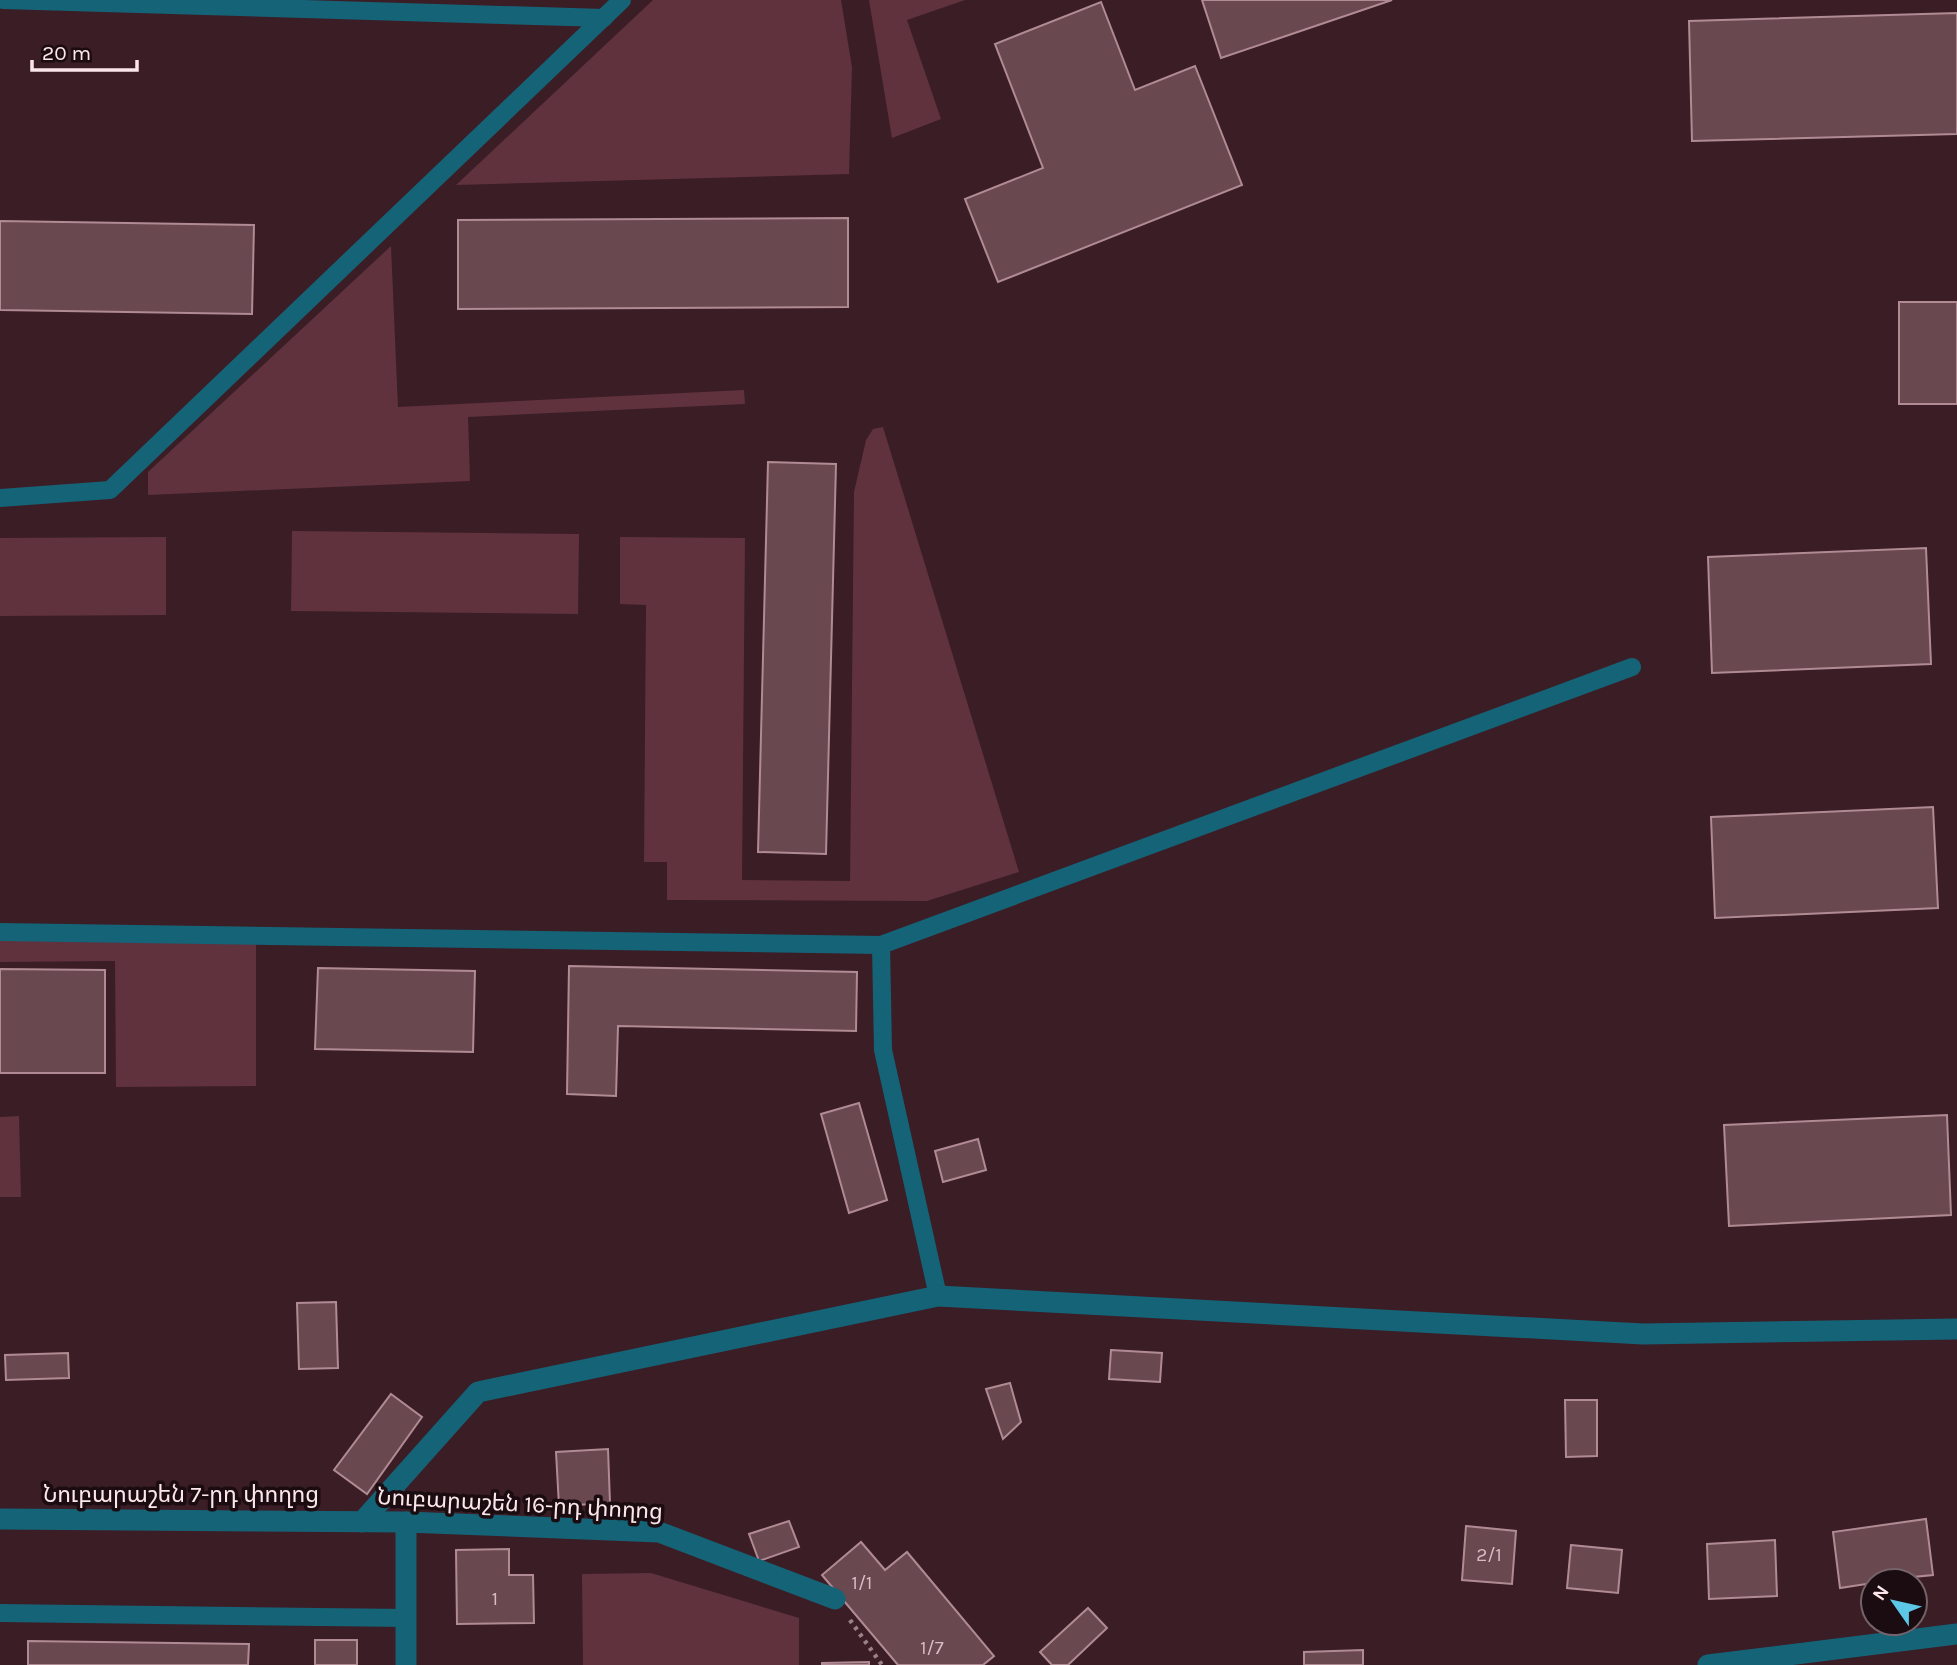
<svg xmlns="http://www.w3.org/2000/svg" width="1957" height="1665" font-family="Karla,'Noto Sans Armenian',sans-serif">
<rect width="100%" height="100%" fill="#3b1d26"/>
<g fill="#5f323e">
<path d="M653 0H841L852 67 849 174 456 185Z"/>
<path d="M869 0H965L907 20 941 119 892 138Z"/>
<path d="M391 246 398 407 744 390 745 404 468 417 470 481 148 495V472Z"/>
<path d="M883 427 1019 872 927 901 667 900V862H644L646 605 620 604V537L745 538 742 880 850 881 854 492 866 440 873 429Z"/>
<path d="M292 531 579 534 578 614 291 611Z"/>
<path d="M166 537V615L0 616V538Z"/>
<path d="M256 940V1086L116 1087 115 961 0 962V941Z"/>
<path d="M19 1116 21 1197H0V1117Z"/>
<path d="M651 1573 799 1618V1665H583L582 1574Z"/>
</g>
<g fill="#6a4850" stroke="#b18b94" stroke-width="2">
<path d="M1202 0H1392L1221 58Z"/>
<path d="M1101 2 1135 90 1195 66 1242 185 998 282 965 199 1043 168 995 44Z"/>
<path d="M1957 13V134L1692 141 1689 21Z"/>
<path d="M848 218V307L458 309V220Z"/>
<path d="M0 221 254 225 252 314 0 310Z"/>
<rect x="1899" y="302" width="58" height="102"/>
<path d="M768 462 836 464 826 854 758 852Z"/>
<path d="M1926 548 1931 664 1712 673 1708 557Z"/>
<path d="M1933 807 1938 908 1715 918 1711 817Z"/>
<path d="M569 966 857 972 856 1031 618 1026 616 1096 567 1094Z"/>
<path d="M318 968 475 971 473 1052 315 1049Z"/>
<path d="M0 969 105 970V1073H0Z"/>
<path d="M859 1103 887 1200 849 1213 821 1114Z"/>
<path d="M1947 1115 1951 1215 1729 1226 1724 1125Z"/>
<path d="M978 1139 986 1170 943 1182 935 1151Z"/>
<path d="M336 1302 338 1368 299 1369 297 1303Z"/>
<path d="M1111 1350 1162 1353 1160 1382 1109 1379Z"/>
<path d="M68 1353 69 1378 6 1380 5 1355Z"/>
<path d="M1010 1383 1021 1422 1003 1439 986 1389Z"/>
<path d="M391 1394 422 1417 367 1494 334 1470Z"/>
<path d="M1565 1400H1597V1456L1566 1457Z"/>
<path d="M608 1449 610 1503 559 1506 556 1452Z"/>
<path d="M1926 1519 1933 1575 1873 1581V1583L1840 1588 1833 1532Z"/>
<path d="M789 1521 799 1547 759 1561 749 1534Z"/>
<path d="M1466 1526 1516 1531 1512 1584 1462 1580Z"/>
<path d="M1775 1540 1777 1596 1709 1599 1707 1544Z"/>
<path d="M861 1542 885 1570 907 1552 994 1656 983 1665H898L822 1575Z"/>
<path d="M1571 1545 1622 1550 1618 1593 1567 1588Z"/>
<path d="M509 1549V1575H533L534 1623 457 1624 456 1550Z"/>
<path d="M1088 1608 1107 1628 1068 1665H1052L1040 1652Z"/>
<rect x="315" y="1640" width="42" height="25"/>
<path d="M28 1641 249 1644 248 1665H28Z"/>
<path d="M1363 1650V1665H1304V1652Z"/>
<path d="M869 1662V1665H822V1663Z"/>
</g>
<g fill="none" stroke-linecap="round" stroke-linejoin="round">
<path stroke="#9a8087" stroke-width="4.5" stroke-dasharray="3.5 5" stroke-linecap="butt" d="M850 1620 882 1665"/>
<g stroke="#156377" stroke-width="18">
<path d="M3 0 604 18"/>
<path d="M0 498 110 490 622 0"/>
<path d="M0 932 881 945 1632 667"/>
<path d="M881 945 883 1050 938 1296"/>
<path d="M0 1613 406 1618"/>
</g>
<g stroke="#156377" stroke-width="21">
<path d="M0 1519 406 1522 659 1532 835 1599"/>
<path d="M362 1522 478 1392 938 1296 1643 1334 1957 1329"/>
<path d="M406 1665V1522"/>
<path d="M1708 1665 1957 1634"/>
</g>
</g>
<g text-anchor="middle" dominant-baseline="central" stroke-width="7" stroke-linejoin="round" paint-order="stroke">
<g font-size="19" fill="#d8bec4">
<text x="1489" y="1555">2/1</text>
<text x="862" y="1583">1/1</text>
<text x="495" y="1599">1</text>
<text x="932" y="1648">1/7</text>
</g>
<g font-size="23" fill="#fce6eb" stroke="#1a0c10">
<text x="181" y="1494">Նուբարաշեն 7-րդ փողոց</text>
<text transform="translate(520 1504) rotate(3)">Նուբարաշեն 16-րդ փողոց</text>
</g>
</g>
<g transform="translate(1894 1602) rotate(304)"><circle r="33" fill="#1a0c10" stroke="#746368" stroke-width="2"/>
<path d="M0-5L12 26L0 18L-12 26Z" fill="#5cc7e7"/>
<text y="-10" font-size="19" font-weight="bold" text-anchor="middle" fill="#fce6eb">N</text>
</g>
<path d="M32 60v10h105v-10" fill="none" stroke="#fce6eb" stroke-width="3.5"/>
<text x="42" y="60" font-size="21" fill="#fce6eb" stroke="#1a0c10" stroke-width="5" paint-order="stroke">20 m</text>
</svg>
